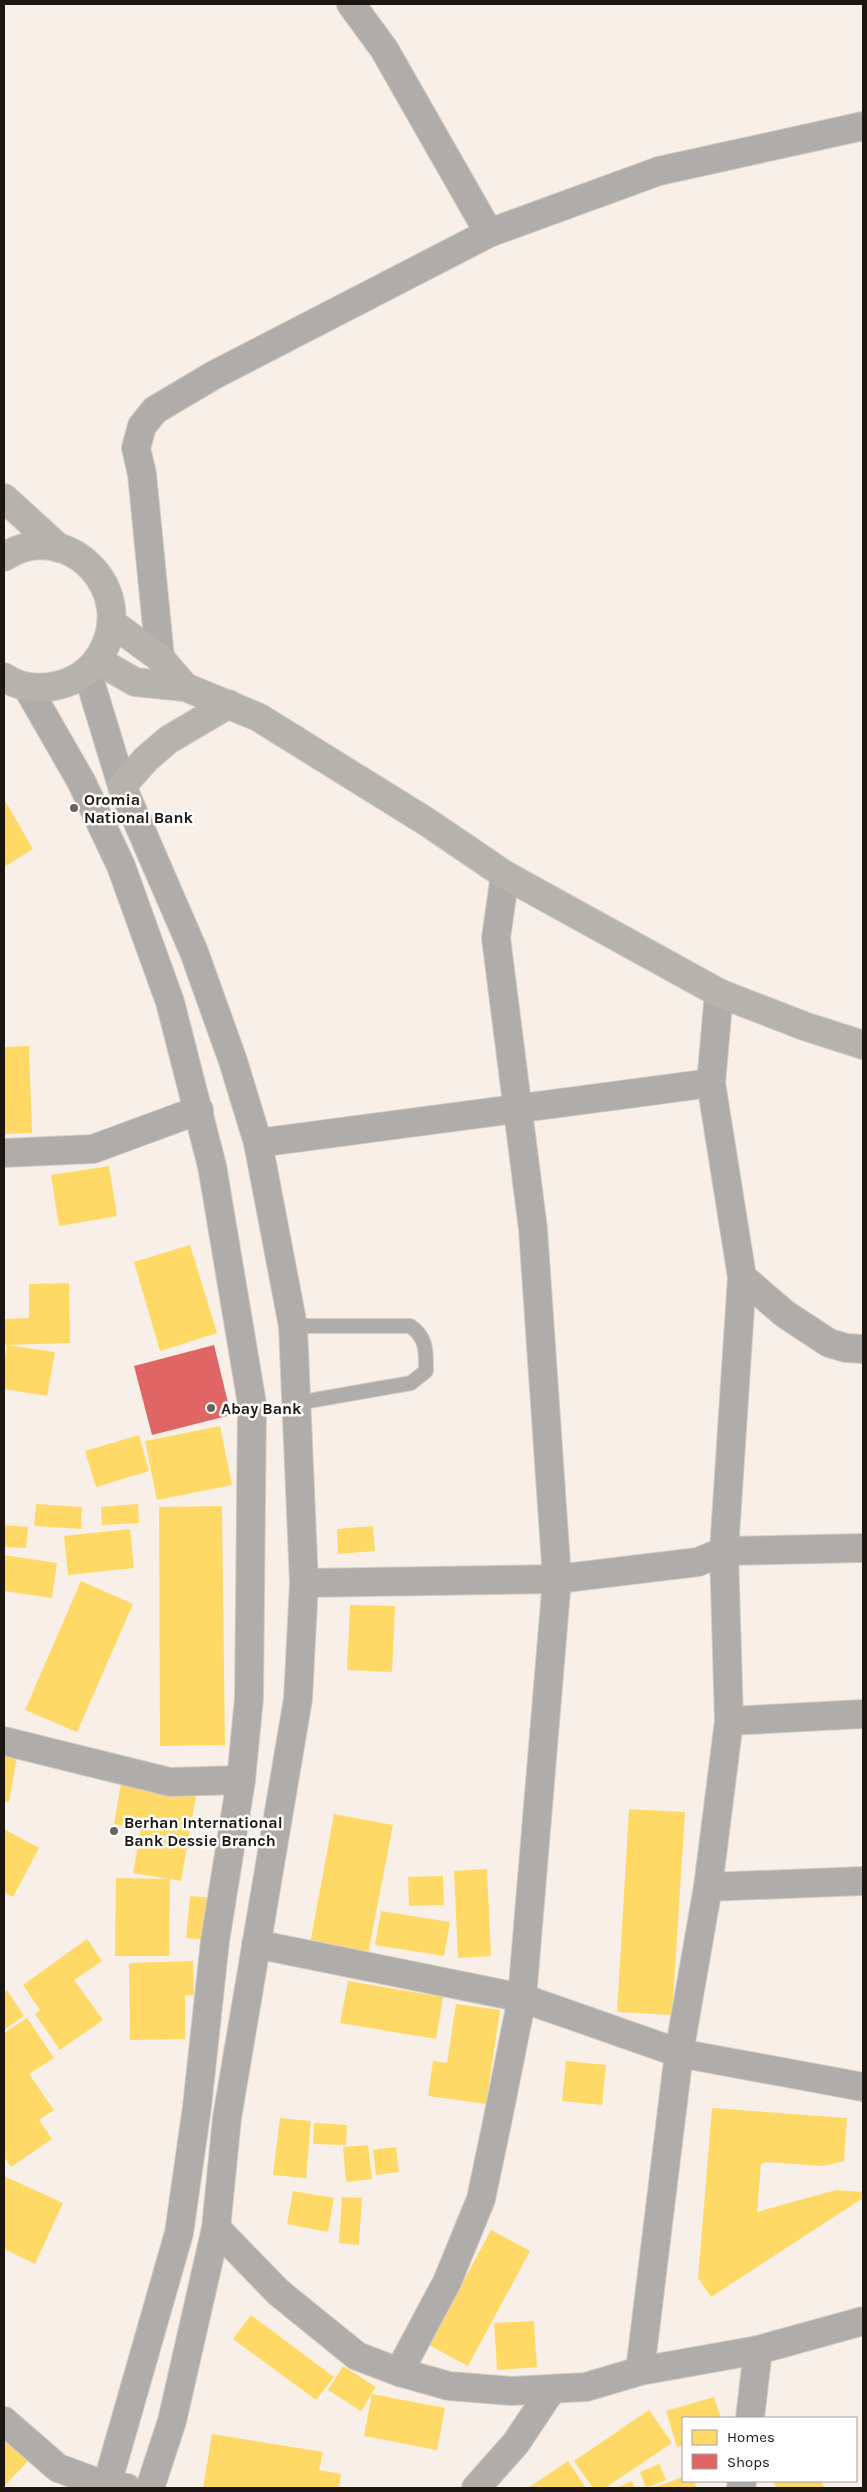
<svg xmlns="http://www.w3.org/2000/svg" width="867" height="2492" font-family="Karla,sans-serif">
<rect width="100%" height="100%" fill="#f8f0e8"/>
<g fill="#ffd966">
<path d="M4 799 33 849 4 867Z"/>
<path d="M29 1046 32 1133 4 1134V1047Z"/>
<path d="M109 1166 117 1216 59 1226 51 1175Z"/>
<path d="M190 1245 217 1333 160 1351 134 1262Z"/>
<path d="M69 1283 70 1343 4 1345V1319L29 1318V1284Z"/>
<path d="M7 1345 55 1352 47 1396 4 1389V1365Z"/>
<path d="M220 1426 232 1485 157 1500 145 1441Z"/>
<path d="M139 1435 149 1471 96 1487 85 1451Z"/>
<path d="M36 1504 82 1507 81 1529 34 1526Z"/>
<path d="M138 1504 139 1523 102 1525 101 1507Z"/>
<path d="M222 1506 225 1745 160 1746 159 1507Z"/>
<path d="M4 1525 28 1527 26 1548 4 1547Z"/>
<path d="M373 1526 375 1551 338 1554 337 1529Z"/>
<path d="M130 1529 134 1568 68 1575 64 1536Z"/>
<path d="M4 1555 57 1563 52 1598 4 1591Z"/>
<path d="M81 1581 133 1604 77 1732 25 1710Z"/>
<path d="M350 1605 395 1606 392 1672 347 1670Z"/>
<path d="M4 1742 19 1745 9 1802 4 1801Z"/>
<path d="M121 1784 196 1796 181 1881 170 1879 169 1956H115L116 1878 169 1879 133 1873 141 1829 114 1824Z"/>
<path d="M629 1809 685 1812 672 2015 617 2012Z"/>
<path d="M334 1814 393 1825 368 1954 310 1944Z"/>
<path d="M4 1829 39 1848 13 1897 4 1892Z"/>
<path d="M487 1869 491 1956 458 1958 454 1871Z"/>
<path d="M443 1876 444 1905 409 1906 408 1877Z"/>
<path d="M190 1896 214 1898 209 1940 186 1938Z"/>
<path d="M381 1911 450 1922 444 1956 375 1945Z"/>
<path d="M87 1939 102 1961 74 1980 103 2020 60 2050 35 2014 40 2010 23 1985Z"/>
<path d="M193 1961 194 1995H185V2039L130 2040 129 1963Z"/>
<path d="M348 1981 443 1997 436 2039 340 2023Z"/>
<path d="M7 1990 24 2016 4 2030V1992Z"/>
<path d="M456 2004 500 2010 486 2104 428 2096 433 2061 447 2063Z"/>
<path d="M27 2018 54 2058 29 2074 54 2110 39 2120 52 2139 11 2167 4 2157V2033Z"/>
<path d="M566 2061 606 2065 602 2105 562 2101Z"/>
<path d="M712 2108 847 2118 844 2161 823 2166 767 2162 761 2164 757 2212 836 2190 863 2192V2198L711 2297 698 2278Z"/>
<path d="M280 2118 311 2121 306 2178 273 2175Z"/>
<path d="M314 2123 347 2125 346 2145 313 2144Z"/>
<path d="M368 2145 372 2179 346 2182 343 2147Z"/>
<path d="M396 2147 399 2172 376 2175 373 2150Z"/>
<path d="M4 2176 63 2203 35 2264 4 2249Z"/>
<path d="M293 2191 334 2198 328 2232 287 2224Z"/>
<path d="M342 2197 362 2198 359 2245 339 2243Z"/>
<path d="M491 2230 530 2251 468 2366 429 2345Z"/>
<path d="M251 2315 334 2377 316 2400 233 2339Z"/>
<path d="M534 2321 537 2367 497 2370 494 2323Z"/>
<path d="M343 2366 376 2387 361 2411 328 2390Z"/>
<path d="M372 2394 445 2408 437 2450 364 2436Z"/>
<path d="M714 2397 721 2418H683V2445L677 2447 666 2411Z"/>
<path d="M649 2410 672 2443 605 2488H593L574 2461Z"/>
<path d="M4 2434 30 2459 4 2486Z"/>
<path d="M212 2434 323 2452 319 2470 341 2474 339 2488H203Z"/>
<path d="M568 2461 586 2488H528Z"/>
<path d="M659 2464 666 2480 646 2488 640 2472Z"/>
<path d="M683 2477V2481H694L697 2488H653Z"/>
<path d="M632 2481 635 2488H616Z"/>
<path d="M773 2481H821L825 2488H776Z"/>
</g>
<path fill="#e06666" d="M214 1345 231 1415 152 1435 134 1366Z"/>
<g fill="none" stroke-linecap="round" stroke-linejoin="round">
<g stroke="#d3cdc7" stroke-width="16">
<path id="service" d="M293 1326H410C427 1337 426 1352 426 1371L411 1383 297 1403"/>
</g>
<g stroke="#d3cdc7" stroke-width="30">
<g id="minor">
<path d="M351 4 384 49 489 233"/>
<path d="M160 658 142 474 136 448 142 426 155 410 214 375 489 233 659 171 863 126"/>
<path d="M258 1143 711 1083"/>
<path d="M4 1153 93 1149 199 1110"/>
<path d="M742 1277 785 1314 829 1343 846 1348 863 1349"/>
<path d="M304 1583 557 1579 698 1562 724 1551 863 1548"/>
<path d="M729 1721 863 1714"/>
<path d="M4 1741 170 1782 241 1780"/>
<path d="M708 1887 863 1881"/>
<path d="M256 1944 522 1998 679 2053 863 2087"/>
<path d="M640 2371 679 2053 708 1887 729 1721 724 1551 742 1277 711 1083 719 993"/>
<path d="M399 2372 447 2282 481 2199 498 2118 522 1998 557 1579 533 1229 496 938 505 875"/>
<path d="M750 2418 758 2350"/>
<path d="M4 2421 58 2468 107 2486 127 2488"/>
<path d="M476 2488 516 2443 552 2389"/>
<path d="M741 2488 742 2481"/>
</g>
</g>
<g stroke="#d3cdc7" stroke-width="30">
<g id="tertiary">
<path d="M87 671 122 786 194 952 233 1061 258 1143 293 1326 304 1583 298 1699 227 2118 216 2228 172 2421 150 2488"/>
<path d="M27 687 81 781 121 866 170 1002 212 1166 252 1404 249 1698 241 1780 215 1941 197 2107 179 2233 106 2488"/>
<path d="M216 2228 278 2292 357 2356 399 2372 449 2386 511 2391 586 2387 640 2371 758 2350 863 2321"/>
</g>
</g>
<g stroke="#d3cdc7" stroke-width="30">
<g id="trunk">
<path d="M4 498 59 548"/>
<path d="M4 557C67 516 139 591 101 654 92 670 76 681 59 685 40 690 20 688 4 677"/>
<path d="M112 623 160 658 185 687"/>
<path d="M97 660 135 682 185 687 258 717 427 822 505 875 719 993 804 1026 863 1045"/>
<path d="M122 786 146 759 168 740 229 704"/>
</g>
</g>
<use href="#service" stroke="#b0aca9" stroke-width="14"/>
<use href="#minor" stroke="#b0aca9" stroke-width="28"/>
<use href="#tertiary" stroke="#b0aca9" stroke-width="28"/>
<use href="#trunk" stroke="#b6b2ac" stroke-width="28"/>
</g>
<g fill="#6a625c" stroke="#fff" stroke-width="2">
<circle cx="74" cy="808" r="5"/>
<circle cx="211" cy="1408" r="5"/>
<circle cx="114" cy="1831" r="5"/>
</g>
<g text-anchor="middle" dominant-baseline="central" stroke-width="5" stroke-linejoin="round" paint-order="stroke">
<g font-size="16" font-weight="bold" fill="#1d1610" stroke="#fff" text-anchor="start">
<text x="84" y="799">Oromia<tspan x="84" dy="18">National Bank</tspan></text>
<text x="221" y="1408">Abay Bank</text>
<text x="124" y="1822">Berhan International<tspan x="124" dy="18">Bank Dessie Branch</tspan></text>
</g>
</g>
<rect width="867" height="2492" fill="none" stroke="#1d1610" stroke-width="10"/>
<rect x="682" y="2417" width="175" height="65" fill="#ffffff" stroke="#a5a29f"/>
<rect x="692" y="2430" width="25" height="15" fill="#ffd966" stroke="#a5a29f"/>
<text x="727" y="2442" font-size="15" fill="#1d1610">Homes</text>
<rect x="692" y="2454" width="25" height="15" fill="#e06666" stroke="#a5a29f"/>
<text x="727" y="2467" font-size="15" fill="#1d1610">Shops</text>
</svg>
